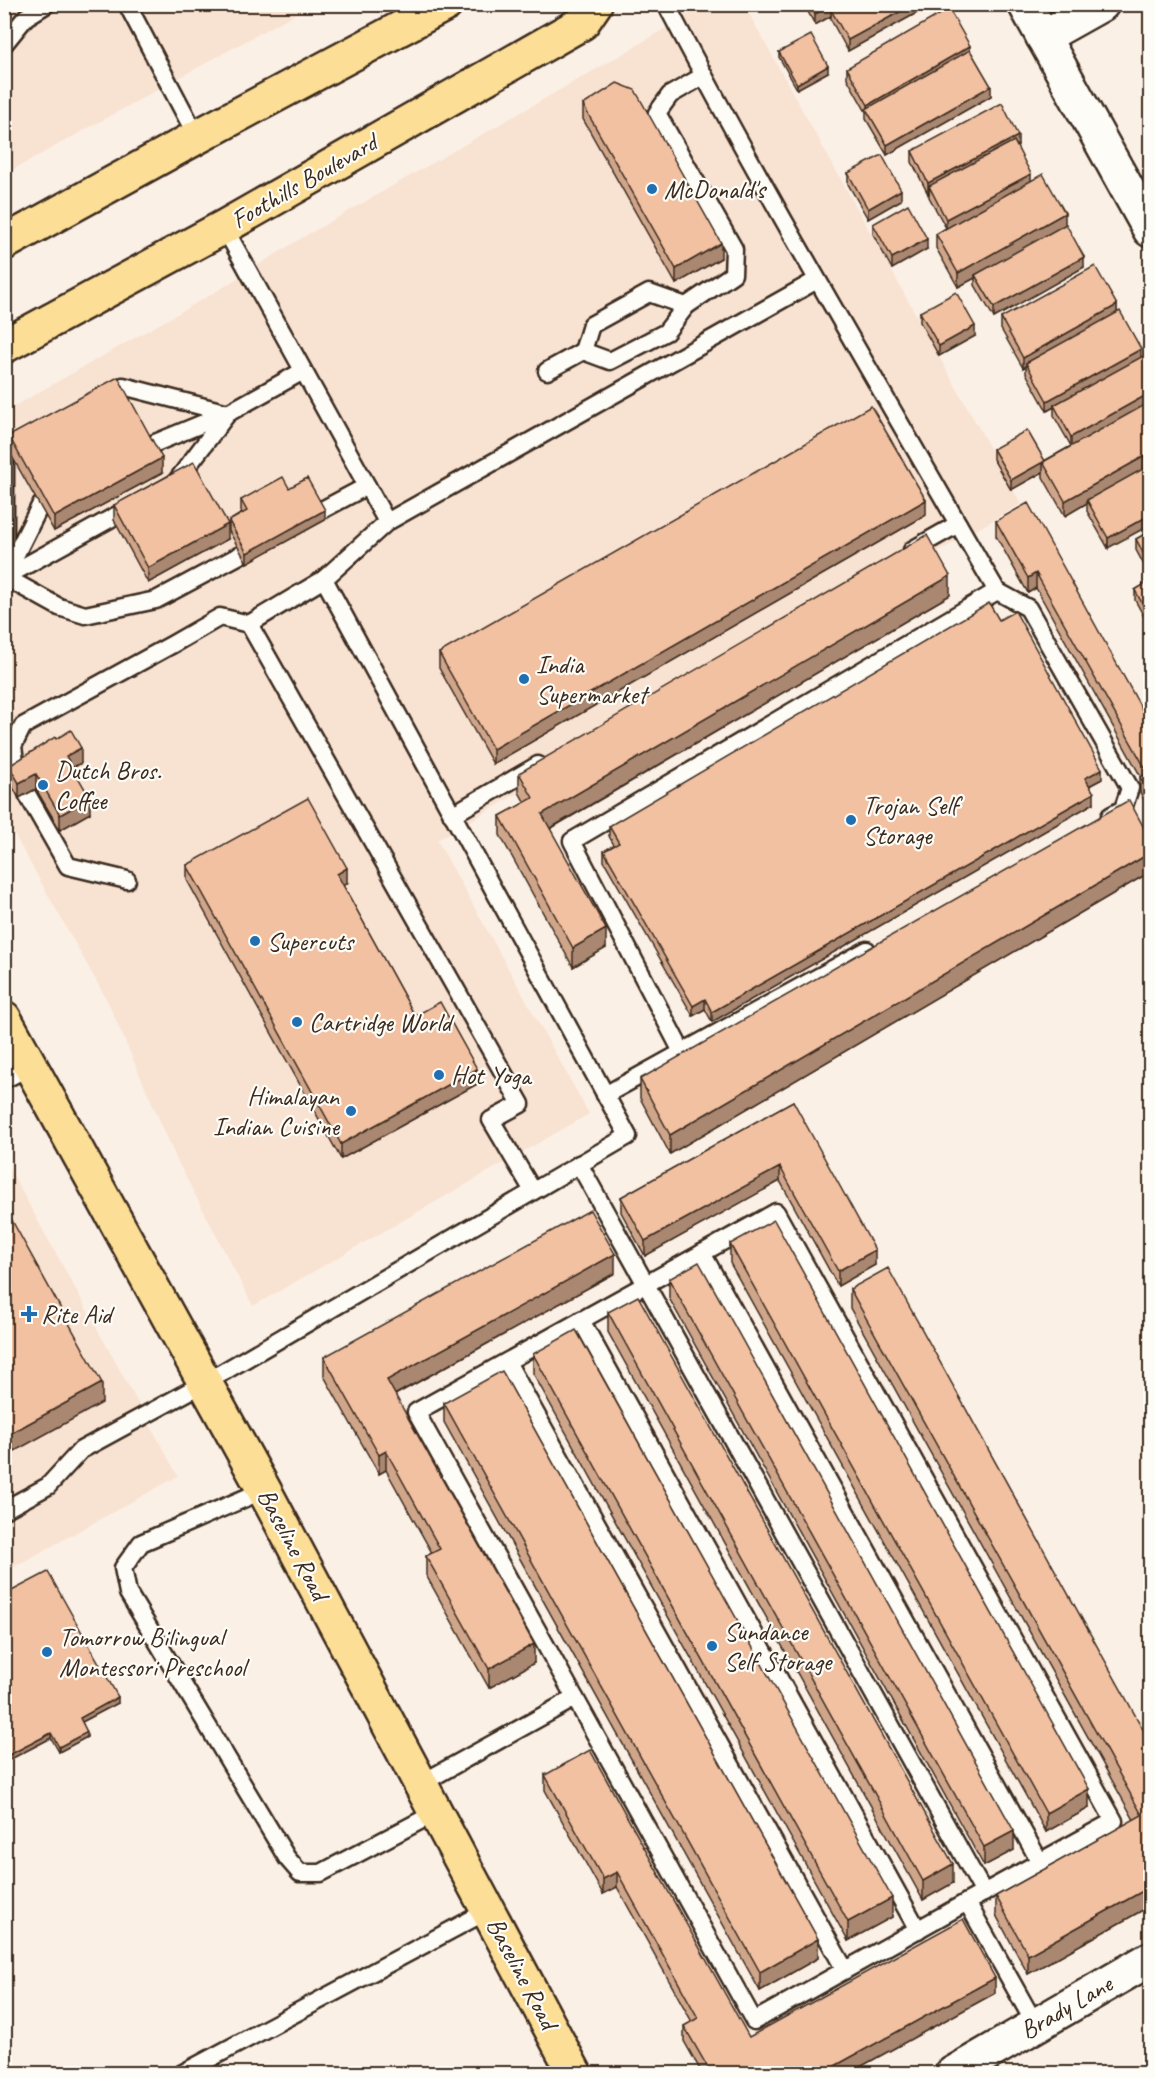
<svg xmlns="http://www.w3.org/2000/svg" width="1155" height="2078" font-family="Caveat,sans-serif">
<rect width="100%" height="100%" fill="#fbf0e6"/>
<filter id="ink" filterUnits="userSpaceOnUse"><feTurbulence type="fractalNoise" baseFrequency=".0167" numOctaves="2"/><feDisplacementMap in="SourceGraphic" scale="12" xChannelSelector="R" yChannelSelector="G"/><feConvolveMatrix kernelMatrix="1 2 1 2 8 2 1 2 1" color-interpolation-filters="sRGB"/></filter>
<g filter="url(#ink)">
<g fill="#f8e2d2">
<path d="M5 5H311L5 174Z"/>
<path d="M703 5H744L1021 504 437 840 589 1114 253 1306 177 1160 108 1002 5 818 4 412 214 293 300 239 633 48Z"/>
<path d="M4 1159 178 1476 5 1572H4Z"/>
</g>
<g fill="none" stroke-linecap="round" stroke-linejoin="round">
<g stroke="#3b2a1e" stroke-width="21">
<g id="service">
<path d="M127 4 197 137"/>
<path d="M666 4C766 196 877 382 984 569L997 591 1028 608 1130 788 1123 809 1110 816"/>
<path d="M4 44 26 17 47 4"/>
<path d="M224 227 387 522"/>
<path d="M583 351 591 325 649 293 686 306 733 274 734 249 657 113 670 95 703 76"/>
<path d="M547 371 583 351 610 361 666 332 686 306"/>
<path d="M123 386 228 413 175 483 5 577V451Z"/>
<path d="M148 446 228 413 303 371"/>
<path d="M320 511 367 486"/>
<path d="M912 550 958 524"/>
<path d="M7 572 40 506"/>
<path d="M5 577 59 607 85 615 156 600 242 554"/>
<path d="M17 777 13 746 23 726 173 644 220 617 249 624"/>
<path d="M27 794 68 866 127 880"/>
<path d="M452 815 538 765"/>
<path d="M682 1052 572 841 997 591"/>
<path d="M4 1080 31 1066"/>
<path d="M605 1095 867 950"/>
<path d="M579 1164 984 1893"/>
<path d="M533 1191 491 1120 521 1104 249 624 324 579 387 522 817 280"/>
<path d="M702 1253 1040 1862"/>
<path d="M581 1320 918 1930"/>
<path d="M507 1362 845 1970"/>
<path d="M264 1490 141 1543 123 1568 128 1593 287 1858 300 1873H321L437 1812"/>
<path d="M4 1510 48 1486 81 1450 206 1382 628 1136 324 579"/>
<path d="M575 1698 416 1412 776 1212 1114 1821 967 1902 1035 2024"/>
<path d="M422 1783 575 1698 754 2021 967 1902"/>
<path d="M181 2074 489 1910"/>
</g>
</g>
<g stroke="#3b2a1e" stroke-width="38">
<g id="minor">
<path d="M1025 4 1150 230"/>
<path d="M1043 37 1102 4"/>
<path d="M952 2074 1150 1959"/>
</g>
</g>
<g stroke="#3b2a1e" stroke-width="38">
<g id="primary">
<path d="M4 243 197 137 446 4"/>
<path d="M4 346 224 227 582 23 595 4"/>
<path d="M4 1018 264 1490 575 2074"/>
</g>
</g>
<use href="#service" stroke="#fdfcf7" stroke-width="16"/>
<use href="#minor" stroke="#fdfcf7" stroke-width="33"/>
<use href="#primary" stroke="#fcde96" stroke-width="33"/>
</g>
<g fill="#d0a68b" stroke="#3b2a1e" stroke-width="1.5">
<path d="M804 4H933L848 51 831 20V16L815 25Z"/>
<path d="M970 51 991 96 887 155 866 119V112L847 78V68Z"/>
<path d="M779 52 828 72 797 89 779 57Z"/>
<path d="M583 105 721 258 676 284 583 119Z"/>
<path d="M1018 146 1017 147 1031 181 1065 225 1084 267 994 318 975 285V278L958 287 936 248V234L946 228 929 197V193L928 194 912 162V151Z"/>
<path d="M848 173 901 200 868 219 848 184Z"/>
<path d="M873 224 927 249 892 269 873 234Z"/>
<path d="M1117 305 1108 548 1087 511V503L1065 516 1043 477V472L1011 490 993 459V449L1044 461 1071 446 1054 416V407L1047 411 1026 373V366L1023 368 1001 329V318Z"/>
<path d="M920 312 975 336 939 356 920 322Z"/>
<path d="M9 436 162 473 54 531 9 451Z"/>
<path d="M289 488 325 520 247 563 229 531V521L242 513 241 511V500Z"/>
<path d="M114 505 228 539 148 583 114 520Z"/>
<path d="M926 515 493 764 439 668V653Z"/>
<path d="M996 521 1150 724V811L1140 792V777H1141L1036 588 1028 593 996 536Z"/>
<path d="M1150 531V576L1136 550V539Z"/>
<path d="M1150 581V628L1135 600V590Z"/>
<path d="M950 595 550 829 606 948 573 967 500 835V816L525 803 519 792V773Z"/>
<path d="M56 739 81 763 73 768 90 813 60 830 36 789 19 798 9 781V766Z"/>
<path d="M1102 779 1089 786 1094 803 712 1022 705 1009 693 1016 604 861V851L614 845 609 836V826Z"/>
<path d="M1150 839V872L670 1154 640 1098V1079Z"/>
<path d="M187 865 347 883 343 885 415 1016 477 1084 341 1159 187 880Z"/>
<path d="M793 1101 875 1265 838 1286 780 1181 645 1256 621 1212V1197Z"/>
<path d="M730 1244 1089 1808 1046 1832 730 1263Z"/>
<path d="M615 1273 395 1395 534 1663 489 1688 426 1575V1556L432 1553 386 1470 379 1474 324 1376V1357Z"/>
<path d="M669 1279 1014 1850 984 1866 669 1298Z"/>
<path d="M850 1289 1150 1742V1906L1028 1974 996 1915V1896L1134 1820 850 1308Z"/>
<path d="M608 1312 953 1883 923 1900 608 1332Z"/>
<path d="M533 1354 892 1917 848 1941 533 1373Z"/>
<path d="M444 1403 818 1958 760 1991 444 1422Z"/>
<path d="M4 1595 118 1703 82 1722 87 1737 59 1752 51 1738 7 1761 4 1756Z"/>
<path d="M545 1775 749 2037 995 1993 849 2073H702L684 2041V2026L692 2022 617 1887 603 1894 545 1790Z"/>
<path d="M1150 2051V2073H1148L1146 2069V2054Z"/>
</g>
<g fill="#a98771" stroke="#3b2a1e" stroke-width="1.5">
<path d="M833 4H852L831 10V16L815 25V14Z"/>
<path d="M914 4H933L848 51V40Z"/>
<path d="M970 46V56L868 112V105Z"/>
<path d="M828 66V72L797 89V84Z"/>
<path d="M991 86V96L887 155V145Z"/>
<path d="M1018 136V146L932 192 929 186V193L928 194V183Z"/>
<path d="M1031 174V184L946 229V219Z"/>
<path d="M901 190V200L868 219V209Z"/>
<path d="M1065 213V228L975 275V278L958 287V273Z"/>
<path d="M927 239V249L892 269V258Z"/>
<path d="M721 243V258L676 284V269Z"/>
<path d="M1084 257V267L994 318V307Z"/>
<path d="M1117 305V316L1026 363V366L1023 368V358Z"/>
<path d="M975 326V336L939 356V346Z"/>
<path d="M1141 349V359L1054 405V407L1047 411V401Z"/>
<path d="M1150 393V403L1071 447V437Z"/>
<path d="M1150 453V468L1087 500V503L1065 516V501Z"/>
<path d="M162 458V473L54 531V517Z"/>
<path d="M1043 462V472L1011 490V480Z"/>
<path d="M926 500V515L493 764V749Z"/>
<path d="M325 510V520L247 563V553Z"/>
<path d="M1150 515V525L1108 548V538Z"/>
<path d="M228 524V539L148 583V568Z"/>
<path d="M1036 573V588L1028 593V578Z"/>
<path d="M950 576V595L542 833V814Z"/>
<path d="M81 748V763L66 771V756Z"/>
<path d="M1102 769V779L1085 788V778Z"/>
<path d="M36 774V789L19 798V783Z"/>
<path d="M1094 793V803L712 1022V1012Z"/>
<path d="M90 798V813L60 830V815Z"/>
<path d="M1150 853V872L670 1154V1135Z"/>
<path d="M347 868V883L337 889V874Z"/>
<path d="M606 929V948L573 967V948Z"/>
<path d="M705 999V1009L693 1016V1006Z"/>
<path d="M477 1069V1084L341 1159V1144Z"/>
<path d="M780 1167V1181L645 1256V1241Z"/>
<path d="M875 1250V1265L838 1286V1271Z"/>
<path d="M615 1254V1273L387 1399V1380Z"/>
<path d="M102 1383V1403L4 1457V1437Z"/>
<path d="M386 1451V1470L379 1474V1455Z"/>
<path d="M534 1644V1663L489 1688V1669Z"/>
<path d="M118 1697V1703L80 1723V1718Z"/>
<path d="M87 1732V1737L59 1752V1747Z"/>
<path d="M51 1733V1738L7 1761V1756Z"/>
<path d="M1089 1789V1808L1046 1832V1813Z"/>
<path d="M1014 1831V1850L984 1866V1847Z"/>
<path d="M953 1864V1883L923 1900V1881Z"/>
<path d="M617 1872V1887L603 1894V1879Z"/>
<path d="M1150 1887V1906L1028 1974V1955Z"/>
<path d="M892 1898V1917L848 1941V1922Z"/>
<path d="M818 1939V1958L760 1991V1972Z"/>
<path d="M995 1978V1993L849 2073H822Z"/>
</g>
<g fill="#f2c1a2" stroke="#3b2a1e" stroke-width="1.5">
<path d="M810 4H833L815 14Z"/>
<path d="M841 4H914L848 40 831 10Z"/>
<path d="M949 9 970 46 868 105 847 68Z"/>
<path d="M811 35 828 66 797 84 779 52Z"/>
<path d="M970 50 991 86 887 145 866 109Z"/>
<path d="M617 83 635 90 721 243 676 269 583 105Z"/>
<path d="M1002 103 1018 136 928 183 912 151Z"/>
<path d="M1014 141 1031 174 946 219 929 186Z"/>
<path d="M882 155 901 190 868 209 848 173Z"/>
<path d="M1043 174 1065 213 958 273 936 234Z"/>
<path d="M908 204 927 239 892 258 873 224Z"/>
<path d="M1066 224 1084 257 994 307 975 275Z"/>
<path d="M1095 266 1117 305 1023 358 1001 318Z"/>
<path d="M956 292 975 326 939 346 920 312Z"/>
<path d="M1120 311 1141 349 1047 401 1026 363Z"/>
<path d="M1145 355 1150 364V393L1071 437 1054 405Z"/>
<path d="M118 377 162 458 54 517 9 436Z"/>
<path d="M1150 402V453L1065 501 1043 462Z"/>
<path d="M871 406 926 500 493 749 439 653Z"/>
<path d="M1027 430 1045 461 1011 480 993 449Z"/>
<path d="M194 462 228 524 148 568 114 505Z"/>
<path d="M1150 465V515L1108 538 1087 500Z"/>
<path d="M283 477 289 488 307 478 325 510 247 553 229 521 247 511 241 500Z"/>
<path d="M1028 503 1150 724V796L1140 777 1148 773 1036 573 1028 578 996 521Z"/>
<path d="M1150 531V566L1136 539Z"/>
<path d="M927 535 950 576 542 814 606 929 573 948 500 816 533 798 519 773Z"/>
<path d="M1150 581V618L1135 590Z"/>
<path d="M989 603 999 620 1015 611 1102 769 1085 778 1094 793 712 1012 705 999 693 1006 604 851 619 843 609 826Z"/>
<path d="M71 730 81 748 66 756 90 798 60 815 36 774 19 783 9 766 55 737 56 739Z"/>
<path d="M308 798 347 868 337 874 415 1016 440 1002 477 1069 341 1144 187 865Z"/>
<path d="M1129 800 1150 839V853L670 1135 640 1079Z"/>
<path d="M793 1101 875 1250 838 1271 780 1167 645 1241 621 1197Z"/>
<path d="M4 1206 102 1383 4 1437Z"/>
<path d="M590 1210 615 1254 387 1380 534 1644 489 1669 426 1556 440 1549 386 1451 379 1455 324 1357Z"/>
<path d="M774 1220 1089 1789 1046 1813 730 1244Z"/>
<path d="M699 1262 1014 1831 984 1847 669 1279Z"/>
<path d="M888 1268 1150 1742V1887L1028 1955 996 1896 1142 1815 850 1289Z"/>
<path d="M638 1296 953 1864 923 1881 608 1312Z"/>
<path d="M576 1330 892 1898 848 1922 533 1354Z"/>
<path d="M502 1371 818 1939 760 1972 444 1403Z"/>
<path d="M48 1572 118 1697 80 1718 87 1732 59 1747 51 1733 7 1756 4 1751V1595Z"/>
<path d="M590 1750 749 2037 963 1919 995 1978 822 2073H711L684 2026 698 2018 617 1872 603 1879 545 1775Z"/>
<path d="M1150 2051V2062L1146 2054Z"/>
</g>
</g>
<g fill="#1f6fb2" stroke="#fdfcf7" stroke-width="2">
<circle cx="652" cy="189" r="6"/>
<circle cx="524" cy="679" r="6"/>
<circle cx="43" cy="785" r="6"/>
<circle cx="851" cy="820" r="6"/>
<circle cx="255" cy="941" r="6"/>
<circle cx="297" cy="1022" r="6"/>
<circle cx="439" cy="1075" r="6"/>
<circle cx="351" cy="1111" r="6"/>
<path d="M26 1305h6v6h6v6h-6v6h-6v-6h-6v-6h6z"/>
<circle cx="712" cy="1646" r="6"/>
<circle cx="47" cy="1652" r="6"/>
</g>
<g text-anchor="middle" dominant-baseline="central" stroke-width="4.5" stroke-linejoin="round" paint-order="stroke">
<g font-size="26" fill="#3b2a1e" stroke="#fdfcf7">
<text transform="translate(304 181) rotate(-30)">Foothills Boulevard</text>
<text transform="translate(293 1544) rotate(62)">Baseline Road</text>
<text transform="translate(522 1973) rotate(62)">Baseline Road</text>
<text transform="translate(1066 2007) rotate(-30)">Brady Lane</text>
</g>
<g font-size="26" fill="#3b2a1e" stroke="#fdfcf7" text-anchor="start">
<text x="664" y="189">McDonald's</text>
<text x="536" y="664">India<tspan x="536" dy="30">Supermarket</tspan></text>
<text x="55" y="770">Dutch Bros.<tspan x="55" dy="30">Coffee</tspan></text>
<text x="863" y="805">Trojan Self<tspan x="863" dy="30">Storage</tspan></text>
<text x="267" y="941">Supercuts</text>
<text x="309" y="1022">Cartridge World</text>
<text x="451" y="1075">Hot Yoga</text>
<text x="339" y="1096" text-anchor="end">Himalayan<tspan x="339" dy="30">Indian Cuisine</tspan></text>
<text x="41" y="1314">Rite Aid</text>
<text x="724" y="1631">Sundance<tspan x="724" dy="30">Self Storage</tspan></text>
<text x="59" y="1637">Tomorrow Bilingual<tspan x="59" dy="30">Montessori Preschool</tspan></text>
</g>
</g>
<rect width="1155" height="2078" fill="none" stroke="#fdfcf7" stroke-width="24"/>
<rect x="12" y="12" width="1131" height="2054" fill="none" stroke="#3b2a1e" stroke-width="2" filter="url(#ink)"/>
</svg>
